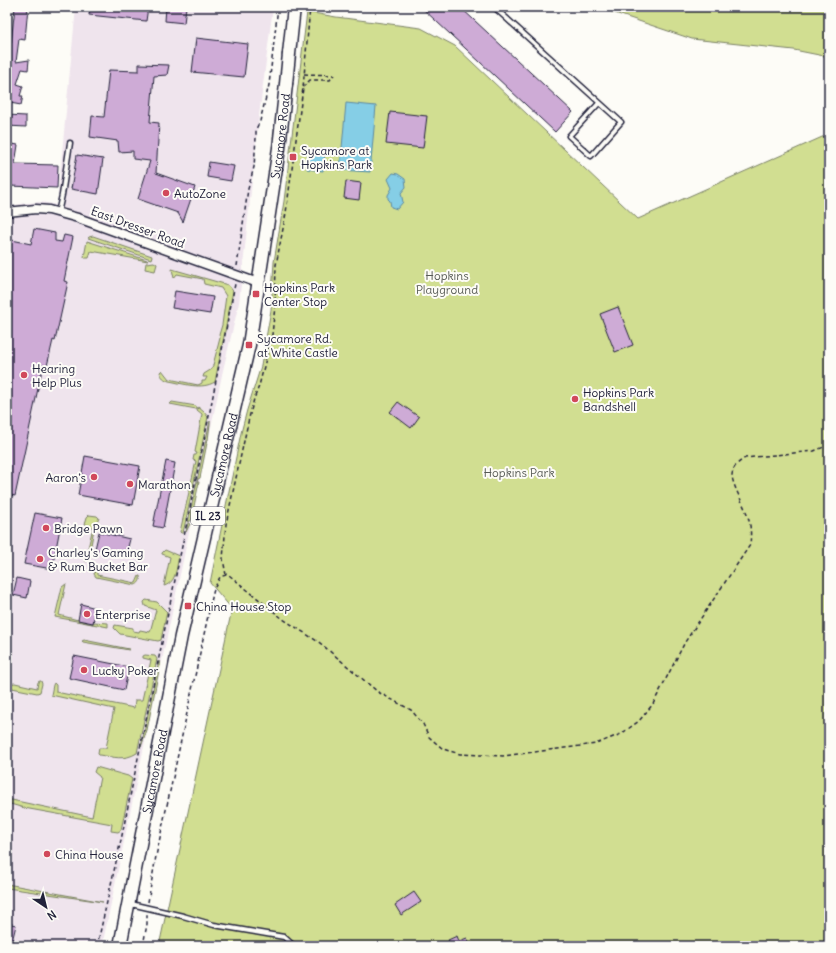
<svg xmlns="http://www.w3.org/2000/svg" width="836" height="953" font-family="Delius,sans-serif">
<rect width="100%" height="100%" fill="#fdfcf7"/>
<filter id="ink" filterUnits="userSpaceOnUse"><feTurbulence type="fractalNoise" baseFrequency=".025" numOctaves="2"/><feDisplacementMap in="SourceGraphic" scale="8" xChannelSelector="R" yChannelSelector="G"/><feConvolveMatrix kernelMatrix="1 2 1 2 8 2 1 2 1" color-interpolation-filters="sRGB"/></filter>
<g filter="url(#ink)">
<path fill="#efe4ed" d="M76 7H273L259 116 239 303 223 370 102 946H7V207L25 203 42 202 57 205Z"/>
<g fill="#d1de91" stroke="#7a8066">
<path d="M602 7H829V57L794 50 692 39 600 8Z"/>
<path d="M307 12 336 17 421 28 455 46 638 219 829 134V946H159L232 609 210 583 241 433 247 410 261 366 271 310 274 262 284 201Z"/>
<path d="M93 236 152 256 151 259 88 238 89 237Z"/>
<path d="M87 241 147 260 148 261 91 251 89 258H85L84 257Z"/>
<path d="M154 262 157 264 155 271 145 269 146 263Z"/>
<path d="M172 269 228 285 233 291 215 382C201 390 185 384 169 381 165 380 161 377 160 372L162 370 169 379 198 385 202 383V381H205L207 377H203L204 374 212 369 220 338 219 335 222 325 226 296 221 288 204 284 203 279 177 274 174 278Z"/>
<path d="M172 402 196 406 197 407 196 409 170 404Z"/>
<path d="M198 407 204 412 208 417 183 533H181L180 532 196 461 193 460 194 455H196L197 453 195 452 202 414 197 410Z"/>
<path d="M210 421V424L208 440H206L207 443 200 478 198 479 197 482H199L191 521H189V524H190L186 532Z"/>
<path d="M89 515 97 516 99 518 94 529 88 561H85L93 527 85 524 87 517Z"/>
<path d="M165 550 179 556C176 568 177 582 164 586L170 557 162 554V553Z"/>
<path d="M96 567 97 568V575L136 583 139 576H140C141 580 139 584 135 585L96 577 94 574Z"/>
<path d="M66 584 59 615 93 624V622L108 623V627L55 617 62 587Z"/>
<path d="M146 600 157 602 167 612 161 640 158 641 120 634 114 628 115 625 133 628V631L139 632 140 630 150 632 156 610 145 606 144 602Z"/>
<path d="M84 640 129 649V650L83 642 82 641Z"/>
<path d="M145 655 155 656 157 659 137 753C124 761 114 757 99 755L98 754 99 748H106L114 709 51 695 53 685 54 683 56 685V692L134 708 135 700H142L151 660 143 658V656Z"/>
<path d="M159 661 160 665 147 730 141 747Z"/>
<path d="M40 681H41L42 684 40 692 37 693 7 687V684L15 683 37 688 38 682Z"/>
<path d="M96 767 128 776 132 779 121 830 118 832 111 831 112 824 24 808 7 803V799L92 817 100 777 94 772Z"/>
<path d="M7 884 103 902 7 888Z"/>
</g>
<g fill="#85cee6" stroke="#5d89a2">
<path d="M346 103 376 106 370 172 340 170Z"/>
<path d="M308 151 325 153 323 171 307 169Z"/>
<path d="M393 173 398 174 405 179 406 187 401 193 403 202 397 209 391 207 390 201 388 199V195L392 188 388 179Z"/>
</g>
<g fill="#ceabd6" stroke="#22223b">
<path d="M15 7H28L25 40 19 39 16 62 29 60 28 70 22 69 17 84 23 86 20 96H23L21 105 10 103 12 91 10 90 11 86 7 85V42L11 43Z"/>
<path d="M90 7H148L146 21 89 15Z"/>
<path d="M166 7H186L184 23 165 21Z"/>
<path d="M421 7H460L573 112 555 132Z"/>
<path d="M196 38 248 44 244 77 192 72Z"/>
<path d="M139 64 169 65 167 75 154 76 150 122 159 123 156 173 195 187 183 222 178 213 138 199 150 161 133 159V151L119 152 118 141 90 137 92 116 104 117 109 70 139 71Z"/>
<path d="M390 112 427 116 423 148 386 144Z"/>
<path d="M7 115 26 116V127L7 126Z"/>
<path d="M7 143 18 145 15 164 58 165 57 188 10 186 11 170 7 169Z"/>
<path d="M77 155 103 159 98 194 71 189Z"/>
<path d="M209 162 234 166 231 181 207 177Z"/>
<path d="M346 181 361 183 359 200 344 198Z"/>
<path d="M34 229 55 233V241L62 242 64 235 73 237 64 281 68 282 55 341 53 340 47 366 43 365 15 496 7 494V239L31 244Z"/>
<path d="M175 291 213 297 210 314 172 308Z"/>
<path d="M618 307 633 345 615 352 600 314Z"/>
<path d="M398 402 419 417 411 428 390 412Z"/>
<path d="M85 456 140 466 133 505 78 495Z"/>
<path d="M166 461 175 463 163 528 153 526Z"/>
<path d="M35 513 62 518 52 569 24 564Z"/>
<path d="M99 532 130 539 126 555 95 549Z"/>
<path d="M17 578 30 581 27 598 13 595Z"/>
<path d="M81 604 96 608 93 623 78 620Z"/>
<path d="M74 656 129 667 124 690 69 678Z"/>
<path d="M414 892 421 902 401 915 395 905Z"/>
<path d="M7 923 16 925 11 946H7Z"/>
<path d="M457 936 459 941 467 938 471 946H448L451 945 448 940Z"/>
</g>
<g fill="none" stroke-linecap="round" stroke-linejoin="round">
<g stroke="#22223b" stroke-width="7">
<g id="lane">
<path d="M494 7 621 122 591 156 569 136 599 103"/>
<path d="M58 213 62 195 70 143"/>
<path d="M131 904 183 916 214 925 284 937 294 946"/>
</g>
</g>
<g stroke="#22223b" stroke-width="11">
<path id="street" d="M7 212 36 209 49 210 78 218 258 283"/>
</g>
<g stroke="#22223b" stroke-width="15">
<g id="primary">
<path d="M289 54 294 7"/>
<path id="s1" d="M120 946 181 636 249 345 279 148 286 84"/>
</g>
</g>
<g stroke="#22223b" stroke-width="1.5" stroke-dasharray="4 3" stroke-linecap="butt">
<path d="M304 74 334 75"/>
<path d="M303 87 310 80H330L334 75"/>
<path d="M237 266 248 189 254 167 256 138V129L260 121 269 85 278 7"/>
<path d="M226 575 223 559 226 524 249 418 254 399 259 386 272 335 275 306 276 265 286 213 303 88 310 7"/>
<path d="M148 902 156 856 211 602 214 589 220 577 226 575H229L283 619 320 643 378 692 411 710 423 724 429 737 443 749 460 754 503 756 596 744 621 734 639 721 653 704 685 642 750 545C751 535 751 526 748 517 745 506 732 485 732 475 733 466 739 462 745 458L814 451 829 445"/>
<path d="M97 946 121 840 208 421 235 284"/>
<path d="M143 946 147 924V913"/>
</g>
<use href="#lane" stroke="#fdfcf7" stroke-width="4"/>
<use href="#street" stroke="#fdfcf7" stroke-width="8"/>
<use href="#primary" stroke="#fdfcf7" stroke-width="12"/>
<g stroke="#22223b" stroke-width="15" stroke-linecap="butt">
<path id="primary-bridge" d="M286 84 289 54"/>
</g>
<use href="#primary-bridge" stroke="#fdfcf7" stroke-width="12"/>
</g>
</g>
<g fill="#d1495b" stroke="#fdfcf7" stroke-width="1.5">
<rect x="289" y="153" width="8" height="8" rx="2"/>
<circle cx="166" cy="193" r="4"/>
<rect x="252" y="290" width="8" height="8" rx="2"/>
<rect x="245" y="341" width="8" height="8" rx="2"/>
<circle cx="24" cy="375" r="4"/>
<circle cx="575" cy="399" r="4"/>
<circle cx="94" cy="477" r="4"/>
<circle cx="130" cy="484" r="4"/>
<circle cx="46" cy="528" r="4"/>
<circle cx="40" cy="559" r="4"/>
<rect x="184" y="602" width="8" height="8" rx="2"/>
<circle cx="87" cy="614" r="4"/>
<circle cx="84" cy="670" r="4"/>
<circle cx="47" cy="854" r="4"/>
</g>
<g text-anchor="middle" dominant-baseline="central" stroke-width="4" stroke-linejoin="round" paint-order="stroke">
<rect fill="#fdfcf7" stroke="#646373" stroke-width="1" x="191" y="507" width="34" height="18" rx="3"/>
<g font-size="11" font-weight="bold" fill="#22223b">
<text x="208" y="516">IL 23</text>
</g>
<g font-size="12" fill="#22223b" stroke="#fdfcf7">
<text stroke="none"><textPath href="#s1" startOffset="826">Sycamore Road</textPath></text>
<text transform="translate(138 227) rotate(20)">East Dresser Road</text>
<text stroke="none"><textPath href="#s1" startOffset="502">Sycamore Road</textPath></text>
<text stroke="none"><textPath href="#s1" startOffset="178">Sycamore Road</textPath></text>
</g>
<g font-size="12" fill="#22223b" stroke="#fdfcf7" text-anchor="start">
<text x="301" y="150">Sycamore at<tspan x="301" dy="14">Hopkins Park</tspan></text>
<text x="174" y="193">AutoZone</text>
<text x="264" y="287">Hopkins Park<tspan x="264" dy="14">Center Stop</tspan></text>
<text x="257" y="338">Sycamore Rd.<tspan x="257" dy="14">at White Castle</tspan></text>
<text x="32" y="368">Hearing<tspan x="32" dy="14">Help Plus</tspan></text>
<text x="583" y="392">Hopkins Park<tspan x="583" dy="14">Bandshell</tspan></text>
<text x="86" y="477" text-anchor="end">Aaron's</text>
<text x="138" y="484">Marathon</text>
<text x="54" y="528">Bridge Pawn</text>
<text x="48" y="552">Charley's Gaming<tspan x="48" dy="14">&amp; Rum Bucket Bar</tspan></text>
<text x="196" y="606">China House Stop</text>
<text x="95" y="614">Enterprise</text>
<text x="92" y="670">Lucky Poker</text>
<text x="55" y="854">China House</text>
</g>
<g font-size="12" fill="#575a55" stroke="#fdfcf7">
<text x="447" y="275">Hopkins<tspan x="447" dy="14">Playground</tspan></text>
<text x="519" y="472">Hopkins Park</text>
</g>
</g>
<rect width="836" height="953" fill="none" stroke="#fdfcf7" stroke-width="24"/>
<rect x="12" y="12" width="812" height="929" fill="none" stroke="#22223b" stroke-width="1.5" filter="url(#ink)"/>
<g transform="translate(46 907) rotate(145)" stroke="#fdfcf7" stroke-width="3" paint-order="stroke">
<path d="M0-3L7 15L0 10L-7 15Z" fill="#22223b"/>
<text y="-6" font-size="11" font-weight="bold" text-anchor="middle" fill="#22223b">N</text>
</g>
</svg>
